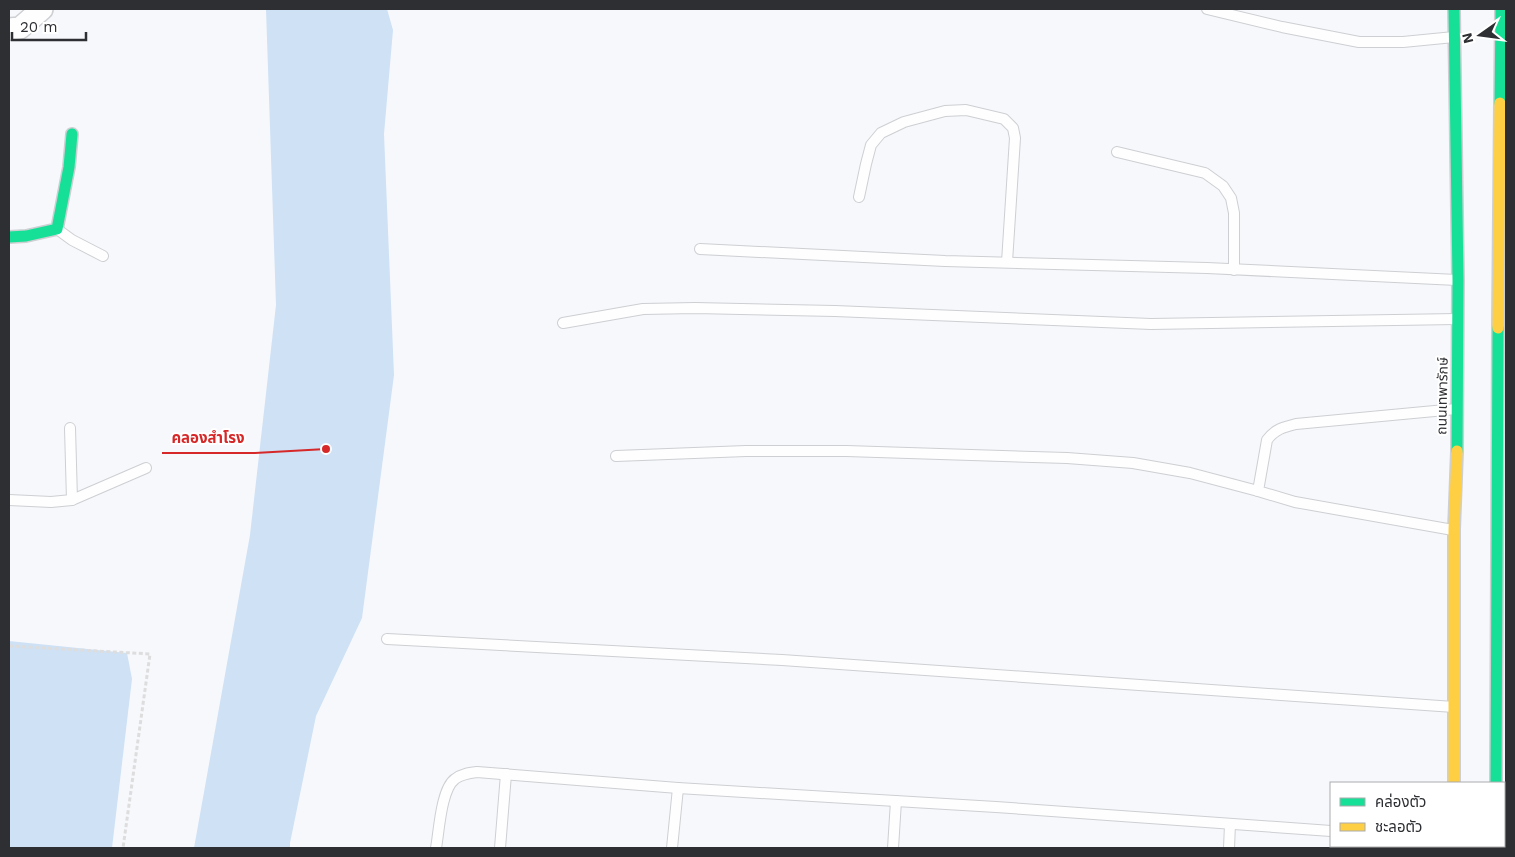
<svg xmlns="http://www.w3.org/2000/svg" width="1515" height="857" font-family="'Work Sans','Noto Sans Thai',sans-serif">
<rect width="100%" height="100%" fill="#f7f8fc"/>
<g fill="#cee1f5">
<path d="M266 9H387L393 30 384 134 394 375 362 618 316 716 290 843V848H194L250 535 276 305Z"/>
<path d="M9 641 127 653 132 679 112 848H9Z"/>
</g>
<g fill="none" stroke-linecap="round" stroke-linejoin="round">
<g stroke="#cdcfd2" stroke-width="12">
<g id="lane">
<path d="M1207 9 1282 27 1359 42H1403L1454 37"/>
<path d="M1117 152 1205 173 1223 186 1231 198 1234 213V270"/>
<path d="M859 197 866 164 871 145 881 133 904 122 945 111 966 110 1004 119 1013 128 1015 138 1007 262"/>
<path d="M57 229 72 240 103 256"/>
<path d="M700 249 945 261 1207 268 1457 280"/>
<path d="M563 323 643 309 695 308 835 311 1151 324 1457 319"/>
<path d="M70 428 72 500"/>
<path d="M616 456 746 451H846L1067 458 1133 463 1190 473 1258 491"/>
<path d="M9 500 51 502 72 500 146 468"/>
<path d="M1453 530 1295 502 1258 491 1267 440C1275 429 1284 427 1296 424L1456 409"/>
<path d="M387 639 782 660 1454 707"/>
<path d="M436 848C439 832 441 789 455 779 461 774 469 773 477 772L678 788 996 807 1331 831"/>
<path d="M500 848 506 774"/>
<path d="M672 848 678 788"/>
<path d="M893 848 896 801"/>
<path d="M1229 848 1230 824"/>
</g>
</g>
<g stroke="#cdcfd2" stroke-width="24">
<path id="street" d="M9 29 20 28 42 9"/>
</g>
<g stroke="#cdcfd2" stroke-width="14">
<g id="fast">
<path d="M1454 9 1458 280 1457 451"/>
<path d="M1500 103 1501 9"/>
<path d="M9 237 26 236 57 229 69 167 72 134"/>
<path d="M1496 783 1498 328"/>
</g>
</g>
<g stroke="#cdcfd2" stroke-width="14">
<g id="slow">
<path d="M1498 328 1500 103"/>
<path d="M1454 783V530L1457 451"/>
<path d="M1496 846V848"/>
</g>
</g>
<g stroke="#cdcfd2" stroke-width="14">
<path id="jam" d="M1454 846V848"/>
</g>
<path stroke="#ddddde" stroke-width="3" stroke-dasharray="4 2.5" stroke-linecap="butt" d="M9 646 150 654 123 848"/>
<use href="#lane" stroke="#fefeff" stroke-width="10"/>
<use href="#street" stroke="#fefeff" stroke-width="21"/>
<use href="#fast" stroke="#16e098" stroke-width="11"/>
<use href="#slow" stroke="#ffcf43" stroke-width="11"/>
<use href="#jam" stroke="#f24e42" stroke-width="11"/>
</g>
<g text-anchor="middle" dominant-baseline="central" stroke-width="4" stroke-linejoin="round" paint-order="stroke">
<g font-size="14" fill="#2e2f33" stroke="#fff">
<text transform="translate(1442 396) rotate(-89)">ถนนเทพารักษ์</text>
</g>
</g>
<path fill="none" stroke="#d62828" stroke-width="2" d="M326 449L255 453H162"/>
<circle fill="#d62828" stroke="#fff" stroke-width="2" cx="326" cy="449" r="5"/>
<g font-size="15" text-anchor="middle" font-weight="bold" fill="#d62828" stroke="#fff" stroke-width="4" stroke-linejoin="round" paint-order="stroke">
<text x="208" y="443">คลองสำโรง</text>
</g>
<rect width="1515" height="857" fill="none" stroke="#2e2f33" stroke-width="20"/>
<rect x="1330" y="782" width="175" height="65" fill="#ffffff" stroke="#abacad"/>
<rect x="1340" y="798" width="25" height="8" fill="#16e098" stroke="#abacad"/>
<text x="1375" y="807" font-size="15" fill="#2e2f33">คล่องตัว</text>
<rect x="1340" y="823" width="25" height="8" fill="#ffcf43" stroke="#abacad"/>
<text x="1375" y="832" font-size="15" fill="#2e2f33">ชะลอตัว</text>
<g transform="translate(1480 35) rotate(256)" stroke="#ffffff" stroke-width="4" paint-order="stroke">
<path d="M0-4L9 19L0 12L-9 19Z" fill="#2e2f33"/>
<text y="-8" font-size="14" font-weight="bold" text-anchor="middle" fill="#2e2f33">N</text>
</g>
<path d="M12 32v8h74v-8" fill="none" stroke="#2e2f33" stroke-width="2.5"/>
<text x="20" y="32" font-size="15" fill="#2e2f33" stroke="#ffffff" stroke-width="4" paint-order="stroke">20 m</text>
</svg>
